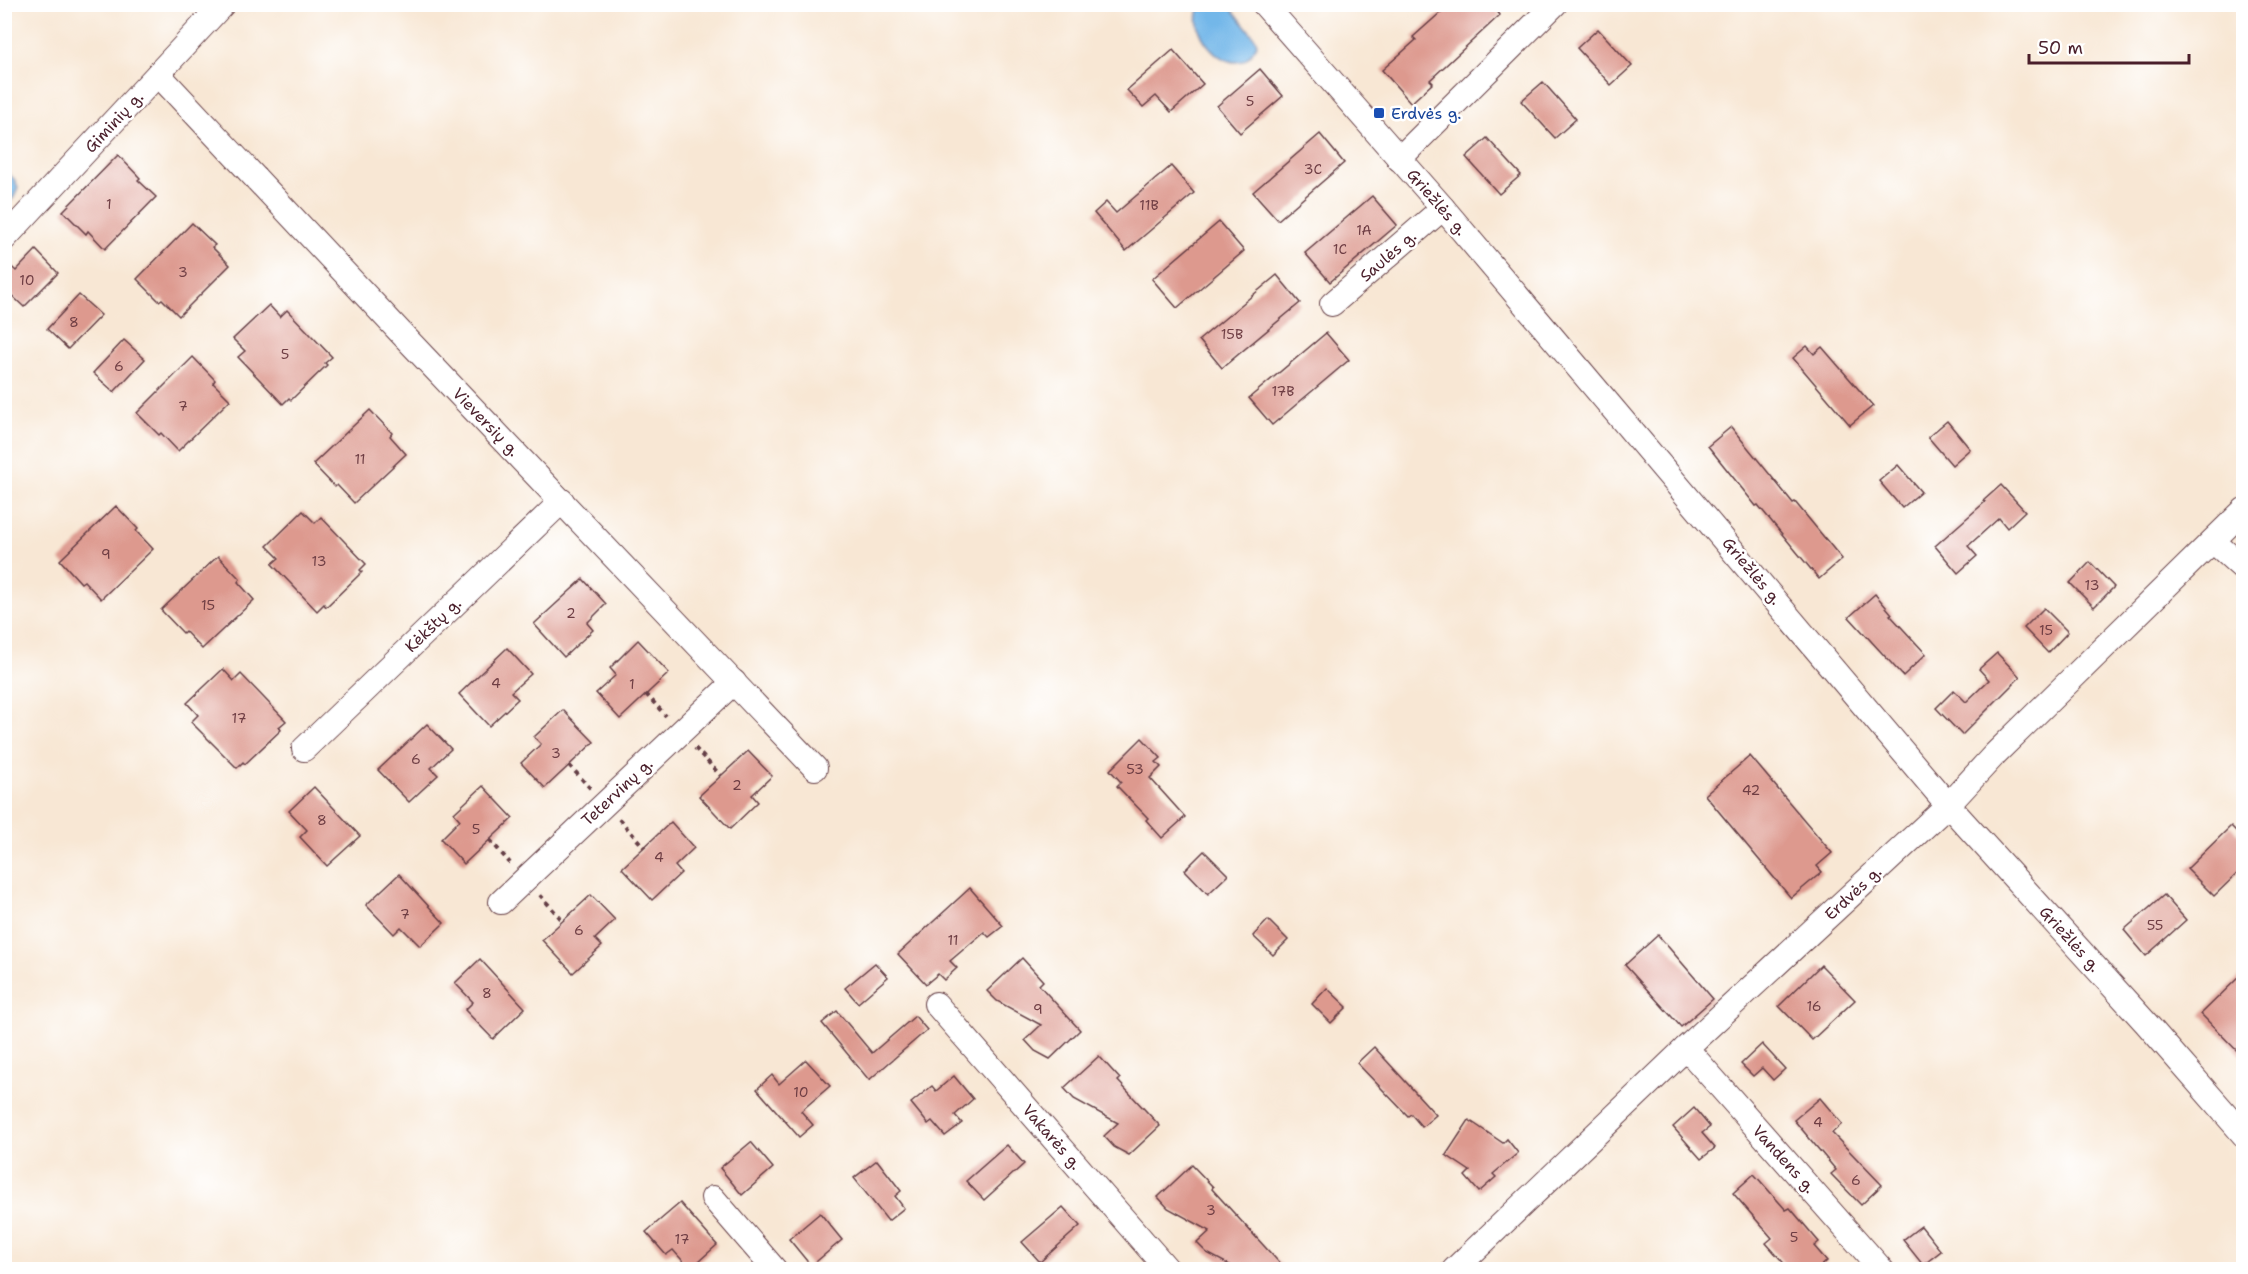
<svg xmlns="http://www.w3.org/2000/svg" width="2248" height="1274" font-family="'Shantell Sans',sans-serif">
<rect width="100%" height="100%" fill="#fff"/>
<filter id="ink" filterUnits="userSpaceOnUse"><feTurbulence type="fractalNoise" baseFrequency=".0167" numOctaves="2"/><feDisplacementMap in="SourceGraphic" scale="12" xChannelSelector="R" yChannelSelector="G"/><feConvolveMatrix kernelMatrix="1 2 1 2 8 2 1 2 1" color-interpolation-filters="sRGB"/></filter>
<filter id="wash" filterUnits="userSpaceOnUse"><feTurbulence type="fractalNoise" baseFrequency=".008" numOctaves="4" result="noise"/><feDisplacementMap in="SourceGraphic" scale="24" xChannelSelector="R" yChannelSelector="G"/><feGaussianBlur stdDeviation="1.35" result="paint"/><feColorMatrix in="noise" values="0 0 0 0 0 0 0 0 0 0 0 0 0 0 0 0 0 1.4 0 .05"/><feComposite in="paint" operator="in"/></filter>
<g filter="url(#wash)">
<rect width="100%" height="100%" fill="#f8e7d4"/>
<g fill="#73b7e9" stroke="#5e6b8a" stroke-width="1.5">
<path d="M1202 4 1229 5 1255 38 1257 44C1254 49 1251 55 1246 59 1224 74 1184 29 1202 4Z"/>
<path d="M5 171 14 179 18 187 14 197 5 207Z"/>
</g>
<g id="blocks">
<g fill="#dd998e">
<path d="M1450 4H1491L1500 15 1430 80 1433 83 1411 103 1382 70 1416 40 1413 37Z"/>
<path d="M1598 29 1632 66 1611 85 1577 48Z"/>
<path d="M1173 50 1203 84 1171 112 1156 96 1143 107 1127 90Z"/>
<path d="M1260 69 1283 96 1240 133 1217 106Z"/>
<path d="M1543 82 1576 119 1555 138 1521 101Z"/>
<path d="M1320 134 1344 163 1278 220 1253 192Z"/>
<path d="M1487 138 1521 175 1499 194 1466 157Z"/>
<path d="M118 155 140 178 138 180 156 197 105 249 88 231 86 234 63 211Z"/>
<path d="M1171 166 1194 193 1126 251 1094 213 1106 202 1116 213Z"/>
<path d="M1372 196 1397 225 1330 282 1305 253Z"/>
<path d="M1219 222 1244 251 1177 308 1152 279Z"/>
<path d="M192 223 215 245 212 247 230 265 179 316 162 299 159 301 137 279Z"/>
<path d="M36 250 58 273 24 307 4 288V260L16 271Z"/>
<path d="M1277 275 1300 303 1222 368 1199 340Z"/>
<path d="M79 295 101 315 68 349 47 329Z"/>
<path d="M269 305 280 317 287 310 332 357 325 363 327 365 291 400 289 398 283 404 238 357 245 351 233 339Z"/>
<path d="M1326 333 1349 360 1272 425 1249 398Z"/>
<path d="M124 340 145 359 114 392 93 373Z"/>
<path d="M1807 346 1814 354 1822 347 1873 406 1850 425 1793 358Z"/>
<path d="M193 357 215 380 213 383 230 400 178 451 161 433 159 435 137 413Z"/>
<path d="M370 410 392 433 390 436 406 454 354 503 337 485 335 487 313 464Z"/>
<path d="M1947 421 1970 449 1952 465 1928 437Z"/>
<path d="M1731 427 1793 503 1795 502 1842 559 1819 579 1758 505 1756 506 1708 446Z"/>
<path d="M1898 465 1921 492 1902 508 1879 481Z"/>
<path d="M2001 485 2025 511 2007 528 1999 518 1968 546 1977 556 1958 573 1935 546 1985 502 1983 501Z"/>
<path d="M116 506 138 529 136 531 153 549 101 599 84 581 81 583 60 560Z"/>
<path d="M303 511 315 523 321 517 366 564 360 570 362 572 326 607 324 604 317 611 272 564 279 558 267 546Z"/>
<path d="M218 556 240 579 238 582 254 600 202 649 185 631 183 633 161 610Z"/>
<path d="M2090 562 2114 587 2094 607 2070 583Z"/>
<path d="M583 579 606 604 587 623 593 630 564 657 534 624Z"/>
<path d="M1875 594 1892 614 1890 615 1926 654 1903 676 1849 617Z"/>
<path d="M2044 608 2068 632 2048 653 2024 628Z"/>
<path d="M638 640 669 673 620 719 596 693 616 675 610 668Z"/>
<path d="M507 648 531 674 511 692 518 699 489 726 459 694Z"/>
<path d="M1997 653 2020 677 1962 735 1936 708 1954 690 1966 702 1989 680 1979 669Z"/>
<path d="M223 669 234 681 241 674 286 721 279 727 281 730 245 764 243 762 237 768 191 722 198 715 187 703Z"/>
<path d="M563 710 594 742 545 788 521 763 541 744 534 737Z"/>
<path d="M427 724 451 749 431 768 438 775 409 802 378 770Z"/>
<path d="M1142 738 1161 758 1156 762 1161 767 1150 778 1185 817 1162 838 1146 820 1148 818 1117 786 1121 782 1110 770Z"/>
<path d="M748 751 772 776 752 795 758 802 730 829 699 796Z"/>
<path d="M1750 756 1832 853 1817 866 1822 872 1791 898 1705 795Z"/>
<path d="M483 786 513 818 464 864 441 839 460 820 454 813Z"/>
<path d="M314 787 360 836 327 866 300 837 307 830 289 811Z"/>
<path d="M671 822 694 848 675 866 681 873 652 900 622 868Z"/>
<path d="M2231 826 2244 839V867L2214 896 2187 869Z"/>
<path d="M1204 851 1228 875 1208 894 1185 870Z"/>
<path d="M399 874 444 923 420 946 401 927 394 934 366 905Z"/>
<path d="M970 888 1003 926 989 937 984 932 950 961 957 968 944 980 938 974 926 984 898 954Z"/>
<path d="M591 895 615 920 595 939 602 946 573 973 542 940Z"/>
<path d="M2164 895 2186 920 2146 956 2124 930Z"/>
<path d="M1268 920 1288 940 1273 955 1253 936Z"/>
<path d="M1658 935 1713 999 1681 1027 1625 965Z"/>
<path d="M1022 958 1043 981 1039 985 1080 1030 1050 1059 1035 1051 1025 1040 1041 1025 997 1001 987 991Z"/>
<path d="M480 959 525 1008 493 1039 465 1010 473 1002 455 983Z"/>
<path d="M875 963 888 977 858 1003 845 988Z"/>
<path d="M1821 965 1855 1000 1812 1040 1779 1006Z"/>
<path d="M2244 972V1058L2201 1014Z"/>
<path d="M1327 988 1347 1007 1331 1023 1312 1004Z"/>
<path d="M837 1011 872 1053 915 1016 927 1030 869 1080 822 1023Z"/>
<path d="M1762 1044 1785 1069 1773 1080 1762 1068 1753 1076 1741 1064Z"/>
<path d="M1374 1047 1436 1115 1422 1127 1411 1114 1408 1116 1357 1063Z"/>
<path d="M1099 1056 1120 1079 1118 1081 1160 1126 1129 1155 1114 1147 1104 1136 1118 1123 1074 1099 1064 1088Z"/>
<path d="M806 1060 830 1086 801 1111 813 1125 799 1137 757 1089 772 1075 779 1084Z"/>
<path d="M954 1076 973 1099 955 1115 962 1123 945 1136 932 1121 928 1124 911 1103 932 1086 936 1091Z"/>
<path d="M1820 1098 1842 1124 1832 1133 1882 1185 1861 1205 1831 1174 1836 1170 1794 1120Z"/>
<path d="M1694 1108 1710 1127 1702 1133 1715 1148 1701 1159 1673 1127Z"/>
<path d="M1469 1120 1503 1143 1507 1139 1518 1153 1493 1174 1496 1177 1479 1192 1465 1176 1470 1171 1446 1155Z"/>
<path d="M751 1142 773 1168 742 1195 720 1168Z"/>
<path d="M1007 1145 1024 1164 984 1200 966 1181Z"/>
<path d="M877 1160 901 1191 895 1196 904 1208 888 1221 854 1178Z"/>
<path d="M1192 1165 1213 1187 1212 1189 1285 1269H1237L1207 1253 1197 1243 1210 1231 1168 1208 1158 1197Z"/>
<path d="M1754 1174 1786 1210 1790 1208 1819 1242 1814 1246 1827 1261 1818 1269H1789L1766 1243 1772 1238 1733 1193Z"/>
<path d="M680 1203 717 1245 690 1269 673 1250 666 1255 646 1232Z"/>
<path d="M1063 1207 1080 1226 1040 1262 1022 1242Z"/>
<path d="M820 1213 842 1240 811 1266 789 1239Z"/>
<path d="M1921 1226 1941 1251 1923 1265 1903 1240Z"/>
</g>
</g>
</g>
<g filter="url(#ink)">
<use href="#blocks" fill-opacity="0" stroke="#643d44" stroke-width="1.5"/>
<g fill="none" stroke-linecap="round" stroke-linejoin="round">
<g stroke="#643d44" stroke-width="26">
<g id="street">
<path d="M1264 4 1443 208 1948 805 2146 1023 2244 1135"/>
<path d="M158 74 402 334 815 768"/>
<path d="M1399 159 1555 4"/>
<path d="M4 239 223 4"/>
<path d="M1332 304 1443 208"/>
<path d="M2213 541 2244 569"/>
<path d="M304 749 562 501"/>
<path d="M501 902 734 682"/>
<path d="M936 1004 1168 1270"/>
<path d="M1686 1048 1882 1270"/>
<path d="M713 1198 775 1270"/>
<path d="M1454 1270 1686 1048 1948 805 1995 754 2244 510"/>
</g>
</g>
<g stroke="#643d44" stroke-width="4" stroke-dasharray="4.5 4.5" stroke-linecap="butt">
<path d="M646 694 666 716"/>
<path d="M695 748 721 776"/>
<path d="M569 765 591 789"/>
<path d="M619 819 644 847"/>
<path d="M490 840 510 863"/>
<path d="M540 895 563 921"/>
</g>
<use href="#street" stroke="#fff" stroke-width="24"/>
</g>
</g>
<rect fill="#1a4fb4" stroke="#fff" stroke-width="2" x="1373" y="107" width="12" height="12" rx="3"/>
<g text-anchor="middle" dominant-baseline="central" stroke-width="5" stroke-linejoin="round" paint-order="stroke">
<g font-size="14" fill="#6f3e44">
<text x="1250" y="101">5</text>
<text x="1313" y="169">3C</text>
<text x="109" y="204">1</text>
<text x="1149" y="205">11B</text>
<text x="1364" y="230">1A</text>
<text x="1340" y="249">1C</text>
<text x="183" y="272">3</text>
<text x="27" y="280">10</text>
<text x="74" y="322">8</text>
<text x="1232" y="334">15B</text>
<text x="285" y="354">5</text>
<text x="119" y="366">6</text>
<text x="1283" y="391">17B</text>
<text x="183" y="406">7</text>
<text x="360" y="459">11</text>
<text x="106" y="554">9</text>
<text x="319" y="561">13</text>
<text x="2092" y="585">13</text>
<text x="208" y="605">15</text>
<text x="571" y="613">2</text>
<text x="2046" y="630">15</text>
<text x="496" y="683">4</text>
<text x="632" y="684">1</text>
<text x="239" y="718">17</text>
<text x="556" y="753">3</text>
<text x="416" y="759">6</text>
<text x="1135" y="769">53</text>
<text x="737" y="785">2</text>
<text x="1751" y="790">42</text>
<text x="322" y="820">8</text>
<text x="476" y="829">5</text>
<text x="659" y="857">4</text>
<text x="405" y="914">7</text>
<text x="2155" y="925">55</text>
<text x="579" y="930">6</text>
<text x="953" y="940">11</text>
<text x="487" y="993">8</text>
<text x="1814" y="1006">16</text>
<text x="1038" y="1009">9</text>
<text x="801" y="1092">10</text>
<text x="1818" y="1122">4</text>
<text x="1856" y="1180">6</text>
<text x="1211" y="1210">3</text>
<text x="1794" y="1237">5</text>
<text x="682" y="1239">17</text>
</g>
<g font-size="16" fill="#164399" stroke="#fff" text-anchor="start">
<text x="1391" y="113">Erdvės g.</text>
</g>
<g font-size="16" fill="#4a1f2b" stroke="#fff">
<text transform="translate(114 122) rotate(-47)">Giminių g.</text>
<text transform="translate(1437 202) rotate(49)">Griežlės g.</text>
<text transform="translate(1388 256) rotate(-41)">Saulės g.</text>
<text transform="translate(486 422) rotate(46)">Vieversių g.</text>
<text transform="translate(1752 571) rotate(50)">Griežlės g.</text>
<text transform="translate(433 625) rotate(-44)">Kėkštų g.</text>
<text transform="translate(617 792) rotate(-43)">Tetervinų g.</text>
<text transform="translate(1853 893) rotate(-43)">Erdvės g.</text>
<text transform="translate(2070 939) rotate(48)">Griežlės g.</text>
<text transform="translate(1052 1137) rotate(49)">Vakarės g.</text>
<text transform="translate(1784 1159) rotate(48)">Vandens g.</text>
</g>
</g>
<rect width="2248" height="1274" fill="none" stroke="#fff" stroke-width="24"/>
<path d="M2029 54v9h160v-9" fill="none" stroke="#4a1f2b" stroke-width="3"/>
<text x="2038" y="54" font-size="18" fill="#4a1f2b" stroke="#ffffff" stroke-width="4.5" paint-order="stroke">50 m</text>
</svg>
